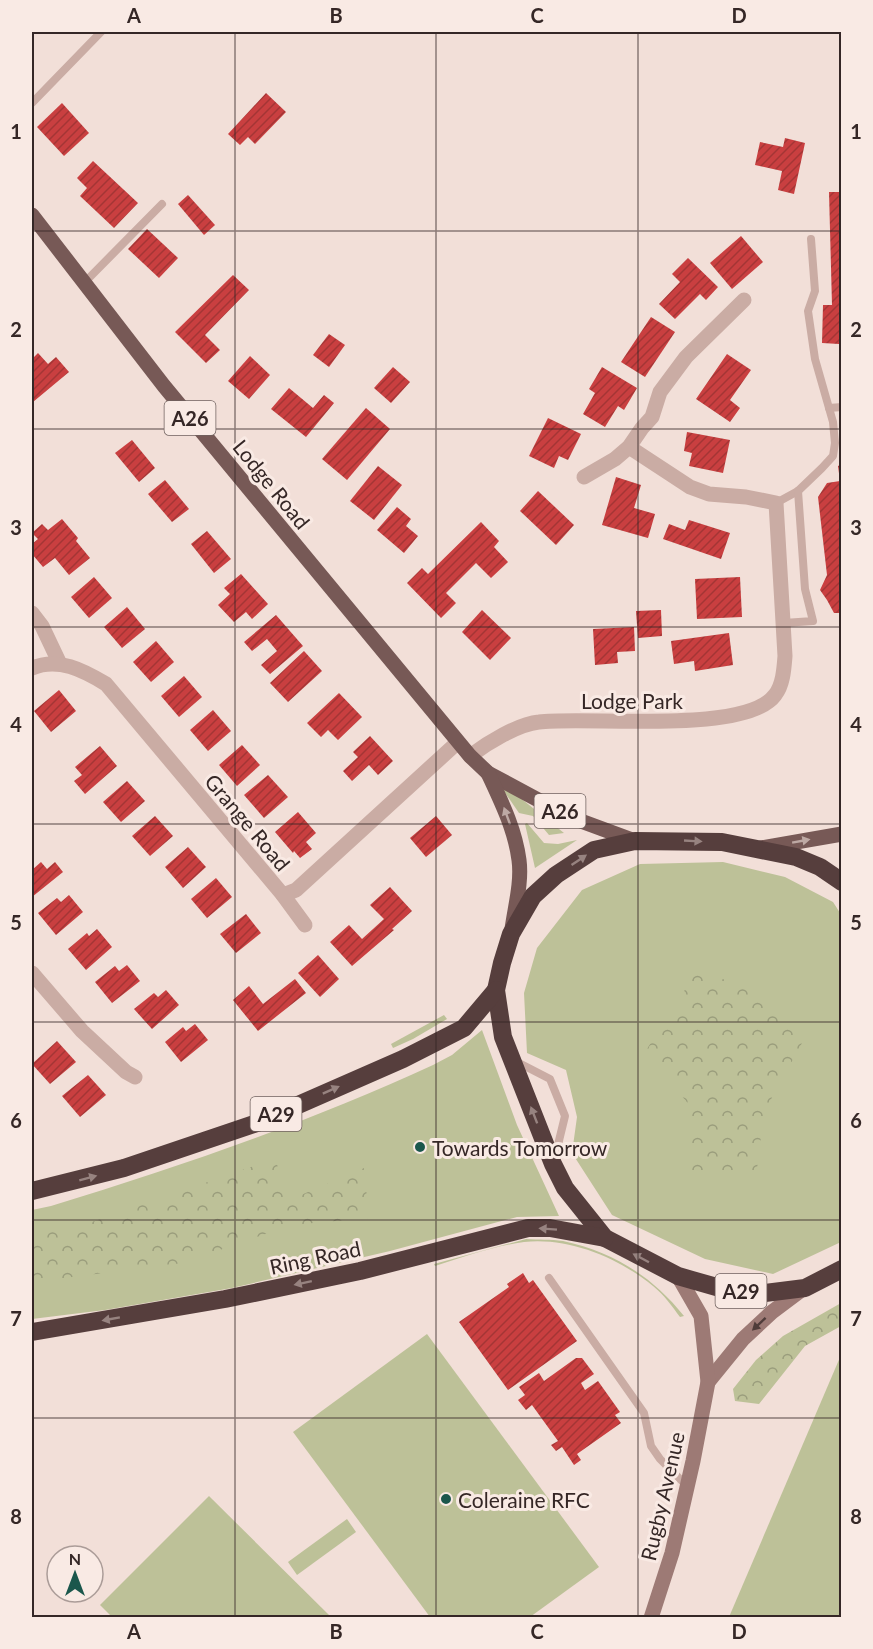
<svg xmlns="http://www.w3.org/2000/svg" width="873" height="1649" font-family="Lato,sans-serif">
<defs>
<pattern id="forest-crowns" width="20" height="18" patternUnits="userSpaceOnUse" patternTransform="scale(1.5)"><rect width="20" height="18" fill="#bdc198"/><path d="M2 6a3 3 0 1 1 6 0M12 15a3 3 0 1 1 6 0" fill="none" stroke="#9a9d7c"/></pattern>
<pattern id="building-hatch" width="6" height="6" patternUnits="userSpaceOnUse" patternTransform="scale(1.5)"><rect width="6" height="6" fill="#c93f40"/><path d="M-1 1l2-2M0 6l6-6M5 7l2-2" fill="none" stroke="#a43535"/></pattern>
</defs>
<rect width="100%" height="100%" fill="#f2dfd8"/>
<g fill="#bdc198">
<path d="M503 784 564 833 549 835 533 816 519 813 501 787Z"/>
<path d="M527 823 544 843 558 844 577 840 535 868 525 824Z"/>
<path d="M723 862 785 877 833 902 842 916 841 1242 773 1274 705 1259 612 1215 572 1153 577 1117 566 1070 527 1053 524 993 537 948 582 890 640 864Z"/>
<path d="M444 1015 447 1019 413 1039 393 1048 391 1044Z"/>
<path d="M482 1030 517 1125 559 1216 517 1217 390 1251 232 1288 105 1310 32 1319V1210L51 1206C181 1166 310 1122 433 1065L452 1055Z"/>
<path d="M526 1239C538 1240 551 1239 563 1241 613 1252 652 1276 684 1316L680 1317C672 1306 664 1295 653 1286 619 1258 569 1237 524 1242 494 1246 464 1257 435 1266L434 1264Z"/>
<path d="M427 1334 599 1567 530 1617H430L293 1432Z"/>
<path d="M841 1355V1617H729Z"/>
<path d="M209 1496 331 1617H112L100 1605Z"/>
<path d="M347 1519 356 1532 297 1575 288 1562Z"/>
</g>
<g fill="url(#forest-crowns)">
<path d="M697 971 761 991 807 1034 764 1112 756 1177 692 1176 691 1107 645 1052Z"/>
<path d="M274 1159 294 1198 364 1168 369 1218 291 1225 183 1263 32 1282V1235L95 1221Z"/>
<path d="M841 1303V1326L805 1346 759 1404 735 1401 733 1389 756 1360 783 1336Z"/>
</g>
<g fill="url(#building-hatch)">
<path d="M266 93 286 112 255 144 248 137 240 145 228 134Z"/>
<path d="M62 103 89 133 64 156 37 127Z"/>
<path d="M785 138 805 143 794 194 778 190 782 171 755 165 760 142 783 147Z"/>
<path d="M93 161 138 203 114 228 80 196 87 188 77 178Z"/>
<path d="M829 192H842V354H840L839 344 822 343 823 305H832Z"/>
<path d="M188 195 215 225 204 235 178 204Z"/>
<path d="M147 229 178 258 159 278 128 249Z"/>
<path d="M741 236 763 262 732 289 710 263Z"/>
<path d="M688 258 718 287 706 300 700 294 675 319 659 304 680 282 672 274Z"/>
<path d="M233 275 249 290 205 335 220 350 206 363 175 332Z"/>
<path d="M651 317 675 332 645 377 621 362Z"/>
<path d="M329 334 345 345 329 367 313 355Z"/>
<path d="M38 353 48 364 56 357 69 372 33 402 32 400V359Z"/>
<path d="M727 354 751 370 730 400 740 408 730 422 696 399Z"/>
<path d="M250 356 270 375 249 399 228 381Z"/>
<path d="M393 367 410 382 391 403 374 388Z"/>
<path d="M602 367 637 388 624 410 618 406 605 427 583 414 595 393 589 389Z"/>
<path d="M289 388 313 408 324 395 334 403 306 437 271 409Z"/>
<path d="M366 408 390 429 347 480 322 459Z"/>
<path d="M548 418 581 434 568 460 559 456 554 468 529 456Z"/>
<path d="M687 432 730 440 723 473 689 466 692 453 684 451Z"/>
<path d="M132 440 155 468 139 482 115 453Z"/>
<path d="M842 464V613H834L827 600 820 590 827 575 818 497 827 483 840 481 838 466Z"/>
<path d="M378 466 402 485 374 520 350 501Z"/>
<path d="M616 477 641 485 634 508 655 514 648 538 602 525Z"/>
<path d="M165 480 189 509 172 522 148 494Z"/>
<path d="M538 491 574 525 556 545 520 511Z"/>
<path d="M397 507 411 519 406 526 418 536 404 553 377 530Z"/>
<path d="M62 519 78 538 76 541 90 558 69 575 55 558 43 567 32 554V544L38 539 32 533 42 524 48 530Z"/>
<path d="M689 520 730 533 721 559 663 539 669 524 685 530Z"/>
<path d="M481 522 499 541 494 547 508 562 491 578 476 563 446 593 456 603 441 618 407 583 422 568 428 574Z"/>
<path d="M207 531 231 559 214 573 191 544Z"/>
<path d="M241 574 268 604 252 619 246 612 234 622 218 605 230 594 224 588Z"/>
<path d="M94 577 112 598 89 618 71 597Z"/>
<path d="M740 577 742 617 697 619 695 579Z"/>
<path d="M127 607 145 629 122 648 104 627Z"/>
<path d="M482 610 511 638 490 660 462 632Z"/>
<path d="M661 610 662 636 638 638 636 611Z"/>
<path d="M276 615 303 646 270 674 261 665 277 651 267 639 252 651 244 642Z"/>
<path d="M634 627 635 651 617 652 618 663 595 665 593 629Z"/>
<path d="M729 633 733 665 695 671 694 661 674 664 671 641Z"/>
<path d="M156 641 174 662 151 682 133 662Z"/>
<path d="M304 651 322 671 288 702 270 683Z"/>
<path d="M184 676 202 697 179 717 161 696Z"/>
<path d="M59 690 76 711 51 732 34 711Z"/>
<path d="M339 693 362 717 338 740 328 730 321 737 307 723Z"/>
<path d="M213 710 231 731 208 751 190 730Z"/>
<path d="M370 736 393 761 378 775 369 765 352 781 343 771 358 757 353 752Z"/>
<path d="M242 745 260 765 237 786 219 765Z"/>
<path d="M100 746 117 766 85 794 74 781 82 775 75 767Z"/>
<path d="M268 775 288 797 264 818 244 795Z"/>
<path d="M127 781 145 801 121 822 103 802Z"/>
<path d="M298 812 316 833 306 842 312 849 300 858 294 851 293 853 275 832Z"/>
<path d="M155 816 173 836 150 856 132 836Z"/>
<path d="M436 816 452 835 426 857 410 838Z"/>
<path d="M188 847 206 867 183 888 165 867Z"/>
<path d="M41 862 47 869 55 862 63 872 32 897V870Z"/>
<path d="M216 878 232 897 207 918 191 899Z"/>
<path d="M390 887 412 911 392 929 394 930 352 966 330 942 349 925 362 939 384 919 370 905Z"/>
<path d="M69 895 83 912 56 935 38 913 57 898 61 902Z"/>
<path d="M246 914 261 933 236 953 220 934Z"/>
<path d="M97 929 112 947 86 970 68 949 87 933 89 936Z"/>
<path d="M318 955 339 979 320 997 298 973Z"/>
<path d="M127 965 140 981 112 1003 95 982 115 966 119 971Z"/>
<path d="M295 979 306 993 258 1031 233 1000 249 986 263 1004Z"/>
<path d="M166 990 179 1005 152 1029 134 1009 154 993 158 997Z"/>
<path d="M195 1024 208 1040 181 1062 165 1042 183 1027 186 1031Z"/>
<path d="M57 1041 76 1062 50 1084 32 1064Z"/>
<path d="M88 1075 106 1095 80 1117 62 1096Z"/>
<path d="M523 1273 529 1283 533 1280 577 1341 508 1390 459 1322 509 1287 507 1284Z"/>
<path d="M576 1358H582L594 1374 581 1383 585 1390 598 1381 620 1412 615 1415 621 1423 577 1454 581 1460 574 1465 562 1447 556 1451 551 1445 558 1441 532 1405 526 1410 518 1400 525 1395 519 1387 539 1373 544 1381Z"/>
</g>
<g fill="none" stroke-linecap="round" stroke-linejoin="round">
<g stroke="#caaca4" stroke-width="8">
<path d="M32 103 101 32"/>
<path d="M84 283 162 204"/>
<path d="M829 408 842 407"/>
<path d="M776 503 798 491 822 468 833 456 835 443 833 422 815 359 808 311 815 291 811 239"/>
<path d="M784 623 813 621 805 589 798 491"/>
<path d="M517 1062 550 1079 565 1116 555 1157"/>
<path d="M549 1278 644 1413 651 1446 660 1459 687 1486"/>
</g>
<g stroke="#caaca4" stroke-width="15">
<path d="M584 477 615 459 629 447 642 428 652 417 660 392 686 357 744 300"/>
<path d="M32 613 42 626 60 664"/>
<path d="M32 668C58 657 83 670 106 684L283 895 296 890 458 742"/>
<path d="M470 756C487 743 518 724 539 722 589 716 746 735 775 695 783 685 784 669 785 656L776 503 746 497 709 494 690 487 629 447"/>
<path d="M283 895 305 925"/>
<path d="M32 973 82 1031 126 1072 135 1077"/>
</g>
<g stroke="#9d7a75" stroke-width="15">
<path d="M708 1382 743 1339 772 1312 804 1288"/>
<path d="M651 1618 672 1553 693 1461 708 1382 701 1316 678 1276"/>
</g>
<g stroke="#775956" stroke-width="15">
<path d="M32 215 164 386 470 756 488 773 570 817 635 841"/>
<path d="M488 773C501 801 515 829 519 860 522 882 515 907 512 929"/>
<path d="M761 848 842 834"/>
</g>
<g stroke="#563e3d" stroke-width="18">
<path d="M842 882 820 867 796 857 722 842 635 841 594 850 556 875 533 896 511 934 502 963 496 990 503 1037 553 1164 565 1188 605 1238 678 1276 720 1288 757 1294 805 1288 842 1269"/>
<path d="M32 1191 124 1168 257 1123 403 1059 464 1028 496 990"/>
<path d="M32 1332 225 1299 360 1271 528 1228H550L605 1238"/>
</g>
</g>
<defs><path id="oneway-solid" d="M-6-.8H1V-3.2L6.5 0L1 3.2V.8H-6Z" transform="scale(1.5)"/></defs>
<g fill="#bea9a4">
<use href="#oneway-solid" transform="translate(507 816) rotate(-110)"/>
<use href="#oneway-solid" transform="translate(801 841) rotate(-10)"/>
</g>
<g fill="#978380">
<use href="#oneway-solid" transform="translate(693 841) rotate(3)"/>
<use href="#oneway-solid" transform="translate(579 860) rotate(-34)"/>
<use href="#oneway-solid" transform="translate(331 1090) rotate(-24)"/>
<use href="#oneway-solid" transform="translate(534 1115) rotate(-111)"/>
<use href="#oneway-solid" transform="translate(88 1178) rotate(-15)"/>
<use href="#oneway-solid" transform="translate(548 1229) rotate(-176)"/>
<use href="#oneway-solid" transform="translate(641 1258) rotate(-152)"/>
<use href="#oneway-solid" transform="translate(303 1283) rotate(168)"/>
<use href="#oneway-solid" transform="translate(111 1319) rotate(170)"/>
</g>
<use fill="#4f3c3a" href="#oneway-solid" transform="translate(759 1324) rotate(137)"/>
<path fill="none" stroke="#352726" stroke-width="1.5" stroke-opacity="0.55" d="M235 32V1618M436 32V1618M638 32V1618M32 231H842M32 429H842M32 627H842M32 824H842M32 1022H842M32 1220H842M32 1418H842"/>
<g fill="#1b574c" stroke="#f9eae4" stroke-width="2">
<circle cx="420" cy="1147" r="6"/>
<circle cx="446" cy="1499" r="6"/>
</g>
<g text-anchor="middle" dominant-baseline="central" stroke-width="6" stroke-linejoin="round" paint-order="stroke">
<g fill="#f9eae4" stroke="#70625f" stroke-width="1.5">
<rect x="164.5" y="401" width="51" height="34" rx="4.5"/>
<rect x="534.5" y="794" width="51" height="34" rx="4.5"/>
<rect x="250.5" y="1097" width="51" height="34" rx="4.5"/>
<rect x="715.5" y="1274" width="51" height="34" rx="4.5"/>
</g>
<g font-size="20" font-weight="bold" fill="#352726">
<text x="190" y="418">A26</text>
<text x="560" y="811">A26</text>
<text x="276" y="1114">A29</text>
<text x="741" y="1291">A29</text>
</g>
<g font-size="21" fill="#352726" stroke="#f9eae4">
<text transform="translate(272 484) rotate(51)">Lodge Road</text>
<text x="632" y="700">Lodge Park</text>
<text transform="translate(248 822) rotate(50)">Grange Road</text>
<text transform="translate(315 1257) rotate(-12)">Ring Road</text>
<text transform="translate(662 1496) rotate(-77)">Rugby Avenue</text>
</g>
<g font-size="21" fill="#352726" stroke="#f9eae4" text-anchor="start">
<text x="432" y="1147">Towards Tomorrow</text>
<text x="458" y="1499">Coleraine RFC</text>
</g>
</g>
<rect width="873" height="1649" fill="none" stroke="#f9eae4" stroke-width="66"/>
<g transform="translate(75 1574)"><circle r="28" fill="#f9eae4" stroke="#ab9c98" stroke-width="1.5"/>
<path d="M0-4.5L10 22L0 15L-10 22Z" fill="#1b574c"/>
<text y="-9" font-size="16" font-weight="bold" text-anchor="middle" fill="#352726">N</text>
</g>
<rect x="33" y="33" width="807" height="1583" fill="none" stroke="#352726" stroke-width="2"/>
<g font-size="20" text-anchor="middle" font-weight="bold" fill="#352726">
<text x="134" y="23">A</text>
<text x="336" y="23">B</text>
<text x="537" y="23">C</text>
<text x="739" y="23">D</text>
<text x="16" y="139">1</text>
<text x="856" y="139">1</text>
<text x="16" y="337">2</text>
<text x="856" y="337">2</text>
<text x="16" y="535">3</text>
<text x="856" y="535">3</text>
<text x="16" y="732">4</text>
<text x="856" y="732">4</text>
<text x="16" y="930">5</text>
<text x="856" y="930">5</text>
<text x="16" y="1128">6</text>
<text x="856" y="1128">6</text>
<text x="16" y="1326">7</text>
<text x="856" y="1326">7</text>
<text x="16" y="1524">8</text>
<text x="856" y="1524">8</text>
<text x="134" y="1639">A</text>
<text x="336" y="1639">B</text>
<text x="537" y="1639">C</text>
<text x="739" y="1639">D</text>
</g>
</svg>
